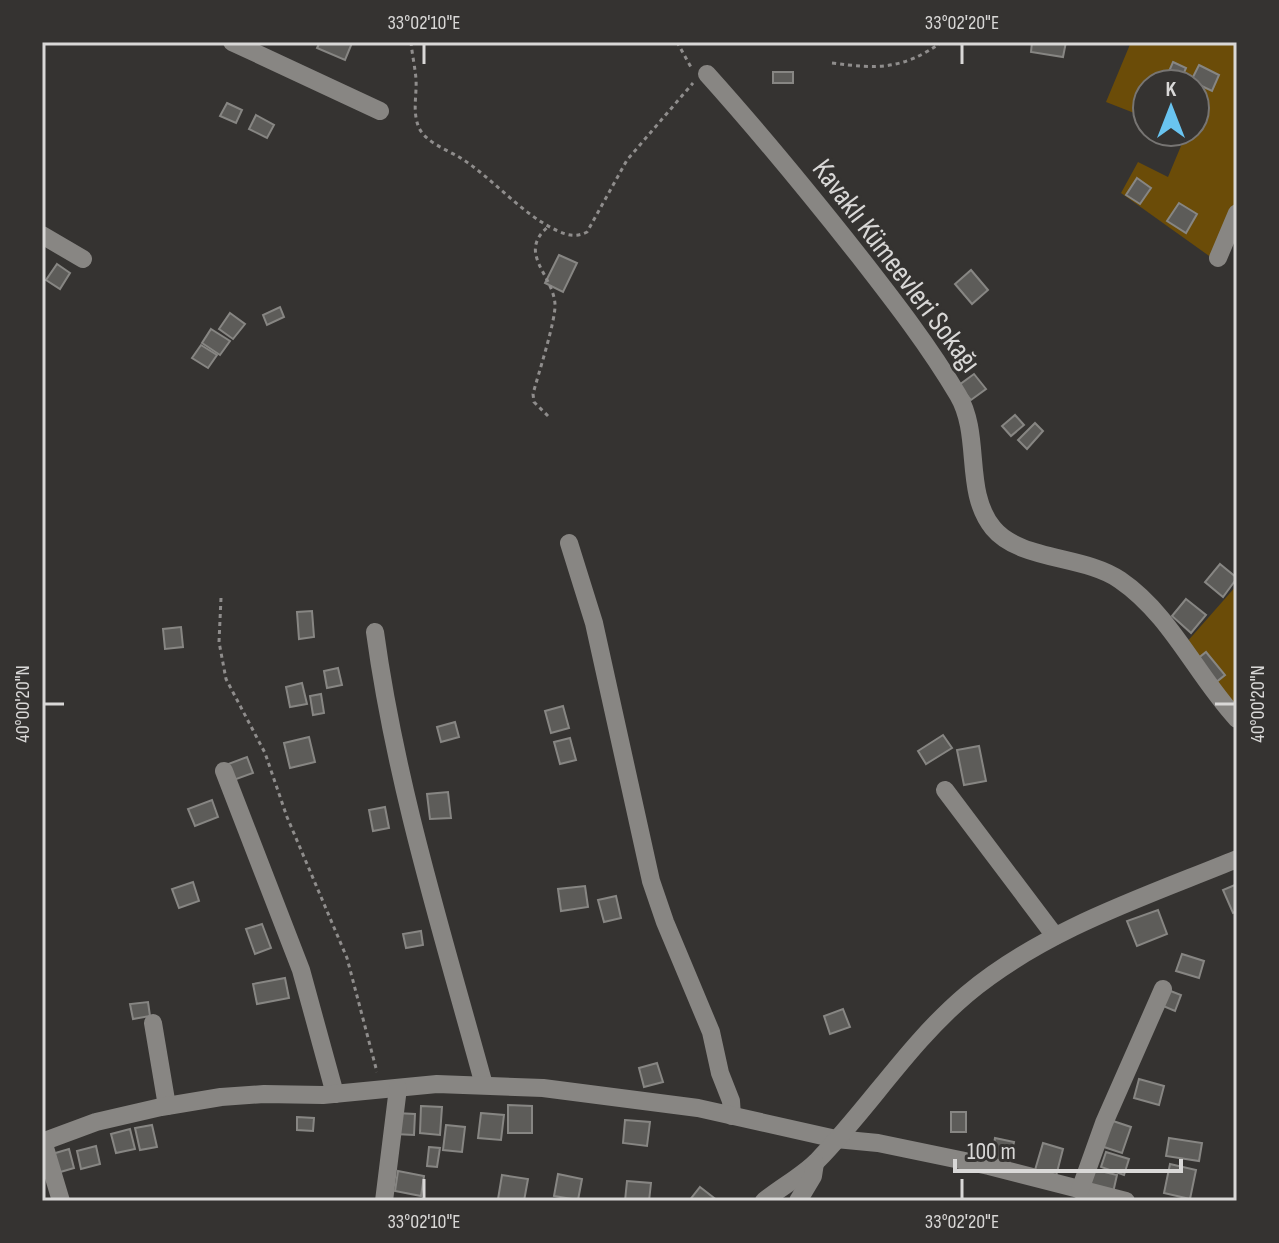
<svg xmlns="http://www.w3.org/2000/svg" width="1279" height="1243" font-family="'Sofia Sans Condensed',sans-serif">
<rect width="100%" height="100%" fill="#353331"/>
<g fill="#6b4c08">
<path d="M1131 42H1237V198L1212 258 1121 193 1138 162 1168 177 1186 134 1182 132H1195V84H1147V118L1106 102Z"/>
<path d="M1237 585V707L1186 643Z"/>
</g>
<g fill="#5d5c59" stroke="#878683" stroke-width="2">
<path d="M320 42H351L352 43 345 60 317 48Z"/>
<path d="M1032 42H1066L1063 57 1031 52Z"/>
<path d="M1173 62 1186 68 1180 82 1167 76Z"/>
<path d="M1199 65 1219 75 1212 91 1191 81Z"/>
<rect x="773" y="72" width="20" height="11"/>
<path d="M227 103 242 110 236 123 220 116Z"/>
<path d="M256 115 274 125 267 138 249 129Z"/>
<path d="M1137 178 1151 188 1140 204 1126 195Z"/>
<path d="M1179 203 1197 214 1186 233 1167 221Z"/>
<path d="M559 255 577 263 563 292 545 283Z"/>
<path d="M57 264 70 273 60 289 46 280Z"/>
<path d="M971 270 988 290 972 304 955 284Z"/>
<path d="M280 307 284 317 267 325 263 315Z"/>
<path d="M230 313 245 324 233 339 219 329Z"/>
<path d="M211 329 230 341 220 355 202 343Z"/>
<path d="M201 345 217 355 208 368 192 358Z"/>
<path d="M974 374 986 389 971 400 959 385Z"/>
<path d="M1015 415 1024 425 1011 436 1002 426Z"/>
<path d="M1035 423 1043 431 1027 449 1018 440Z"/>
<path d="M1220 564 1237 578 1223 597 1205 582Z"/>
<path d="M1186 599 1206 615 1191 633 1172 616Z"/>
<path d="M312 611 314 637 299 639 297 612Z"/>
<path d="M181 627 183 647 165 649 163 629Z"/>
<path d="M1206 652 1225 675 1215 683 1196 660Z"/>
<path d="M338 668 342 685 327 688 324 671Z"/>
<path d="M302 683 307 704 290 707 286 687Z"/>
<path d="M321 694 324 713 313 715 310 696Z"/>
<path d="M563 706 569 728 551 733 545 711Z"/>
<path d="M455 722 459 737 441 742 437 727Z"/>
<path d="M943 735 952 748 926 764 918 751Z"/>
<path d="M309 737 315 762 290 768 284 743Z"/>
<path d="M570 738 576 760 560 764 554 742Z"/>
<path d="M979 746 986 781 964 785 957 750Z"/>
<path d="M247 757 253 773 228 782 223 766Z"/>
<path d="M448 792 451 818 430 819 427 794Z"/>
<path d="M212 800 218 817 195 826 188 809Z"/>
<path d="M385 807 389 828 373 831 369 810Z"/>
<path d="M193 882 199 901 179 908 172 889Z"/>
<path d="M1237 884V911L1233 913 1223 890Z"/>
<path d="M585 886 588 907 561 911 558 889Z"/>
<path d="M616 896 621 918 604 922 598 900Z"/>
<path d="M1158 910 1167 934 1137 946 1127 921Z"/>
<path d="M262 924 271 948 255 954 246 929Z"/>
<path d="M421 931 423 945 406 948 403 934Z"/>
<path d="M1182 954 1204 961 1199 978 1176 971Z"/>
<path d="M285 978 289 998 257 1004 253 984Z"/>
<path d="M1168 990 1181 995 1175 1011 1163 1006Z"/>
<path d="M148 1002 150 1016 133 1019 130 1004Z"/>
<path d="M843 1009 850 1027 830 1034 824 1016Z"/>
<path d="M657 1063 663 1082 644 1087 639 1068Z"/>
<path d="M1139 1079 1164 1086 1159 1105 1134 1098Z"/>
<path d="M508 1105 532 1106V1133H508Z"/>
<path d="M421 1106 442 1107 440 1135 420 1133Z"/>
<rect x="951" y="1112" width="15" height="20"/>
<path d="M396 1113 415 1114 414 1135 395 1134Z"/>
<path d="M481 1113 504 1115 501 1140 478 1138Z"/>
<path d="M297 1117 314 1118 313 1131 297 1130Z"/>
<path d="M625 1120 650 1122 647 1146 623 1143Z"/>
<path d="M1110 1120 1131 1127 1122 1153 1101 1146Z"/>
<path d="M152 1125 157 1147 140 1150 135 1128Z"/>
<path d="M446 1125 465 1127 462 1152 443 1150Z"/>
<path d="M130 1129 135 1149 116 1153 111 1134Z"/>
<path d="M995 1138 1014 1142 1009 1164 991 1161Z"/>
<path d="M1169 1138 1202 1143 1199 1161 1166 1156Z"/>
<path d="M1043 1143 1063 1149 1056 1176 1035 1170Z"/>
<path d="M96 1146 100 1164 81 1169 77 1151Z"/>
<path d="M429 1147 440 1148 437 1167 427 1166Z"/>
<path d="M69 1149 74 1168 57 1173 52 1154Z"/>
<path d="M1106 1152 1129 1159 1124 1175 1101 1167Z"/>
<path d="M1170 1164 1196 1170 1190 1199 1164 1193Z"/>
<path d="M1088 1168 1117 1175 1112 1197 1083 1190Z"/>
<path d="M398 1171 424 1176 421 1196 395 1191Z"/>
<path d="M558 1174 582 1179 578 1200 554 1196Z"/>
<path d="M502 1175 528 1179 524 1201 498 1199Z"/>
<path d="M627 1181 651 1183 649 1201H625Z"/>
<path d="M700 1187 718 1201H689Z"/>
</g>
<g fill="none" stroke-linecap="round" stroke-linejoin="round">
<g stroke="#8f8d8c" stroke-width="3" stroke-dasharray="4 4" stroke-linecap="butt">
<path d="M411 42C412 54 415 67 416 79 417 96 412 111 419 128 426 142 445 149 459 157 492 177 522 215 558 231 569 236 577 237 587 232L627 160 693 83"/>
<path d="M677 42 692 69"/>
<path d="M832 63C878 69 902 70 942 42"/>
<path d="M548 416 534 402 533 394C538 375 556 320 555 304 553 274 516 253 549 226"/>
<path d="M221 598 219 642 226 679 265 753 287 817 347 958 377 1072"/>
</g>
<g stroke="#888683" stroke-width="18">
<path d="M232 42 380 111"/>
<path d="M707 74C760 133 810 194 859 256 894 301 929 346 958 395 982 436 963 491 993 528 1020 561 1084 555 1120 580 1171 615 1196 675 1237 719"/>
<path d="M42 235 83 259"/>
<path d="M1218 258 1237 213"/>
<path d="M569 543 594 623 651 881 665 922 711 1032 720 1073 731 1101 732 1116"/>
<path d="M375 632C396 786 443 935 484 1085"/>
<path d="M224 771 301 970 335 1094"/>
<path d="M945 790 1055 936"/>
<path d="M153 1023 167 1106"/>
<path d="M43 1141 61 1201"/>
<path d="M42 1142 96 1122 161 1107 221 1097 264 1094 323 1095 437 1084 543 1088 698 1108 836 1139 878 1143 989 1166 1126 1201"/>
<path d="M1080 1190 1104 1123 1163 989"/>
<path d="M384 1201 398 1088"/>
<path d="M764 1201C781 1187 802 1176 817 1161 869 1108 909 1043 967 994 1045 929 1144 897 1237 859"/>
<path d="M798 1201 813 1176 815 1163"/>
</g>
</g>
<path fill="none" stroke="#d9d8d7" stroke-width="3" d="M424 44V64M962 44V64M44 704H64M1215 704H1235M424 1179V1199M962 1179V1199"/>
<g text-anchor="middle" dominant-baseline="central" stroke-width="6" stroke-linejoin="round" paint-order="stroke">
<g font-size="30" fill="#d9d8d7" stroke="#353331">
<text transform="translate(896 266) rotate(53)">Kavaklı Kümeevleri Sokağı</text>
</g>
</g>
<rect width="1279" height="1243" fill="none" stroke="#353331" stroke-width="88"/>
<g transform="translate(1171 108)"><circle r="38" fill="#353331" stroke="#777573" stroke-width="2"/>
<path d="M0-6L14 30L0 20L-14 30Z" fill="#69c4f0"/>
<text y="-12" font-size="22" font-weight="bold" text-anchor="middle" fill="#d9d8d7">K</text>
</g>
<path d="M955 1159v12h226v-12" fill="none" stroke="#d9d8d7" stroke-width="4"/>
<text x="967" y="1159" font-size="24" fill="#d9d8d7" stroke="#353331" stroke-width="6" paint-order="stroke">100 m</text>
<rect x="44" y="44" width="1191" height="1155" fill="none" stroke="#d9d8d7" stroke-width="3"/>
<g font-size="20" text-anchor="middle" fill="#d9d8d7">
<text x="424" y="29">33°02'10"E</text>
<text x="962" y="29">33°02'20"E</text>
<text transform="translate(22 704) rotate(-90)" y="7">40°00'20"N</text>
<text transform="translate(1257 704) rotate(-90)" y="7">40°00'20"N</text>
<text x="424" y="1228">33°02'10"E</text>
<text x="962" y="1228">33°02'20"E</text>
</g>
</svg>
